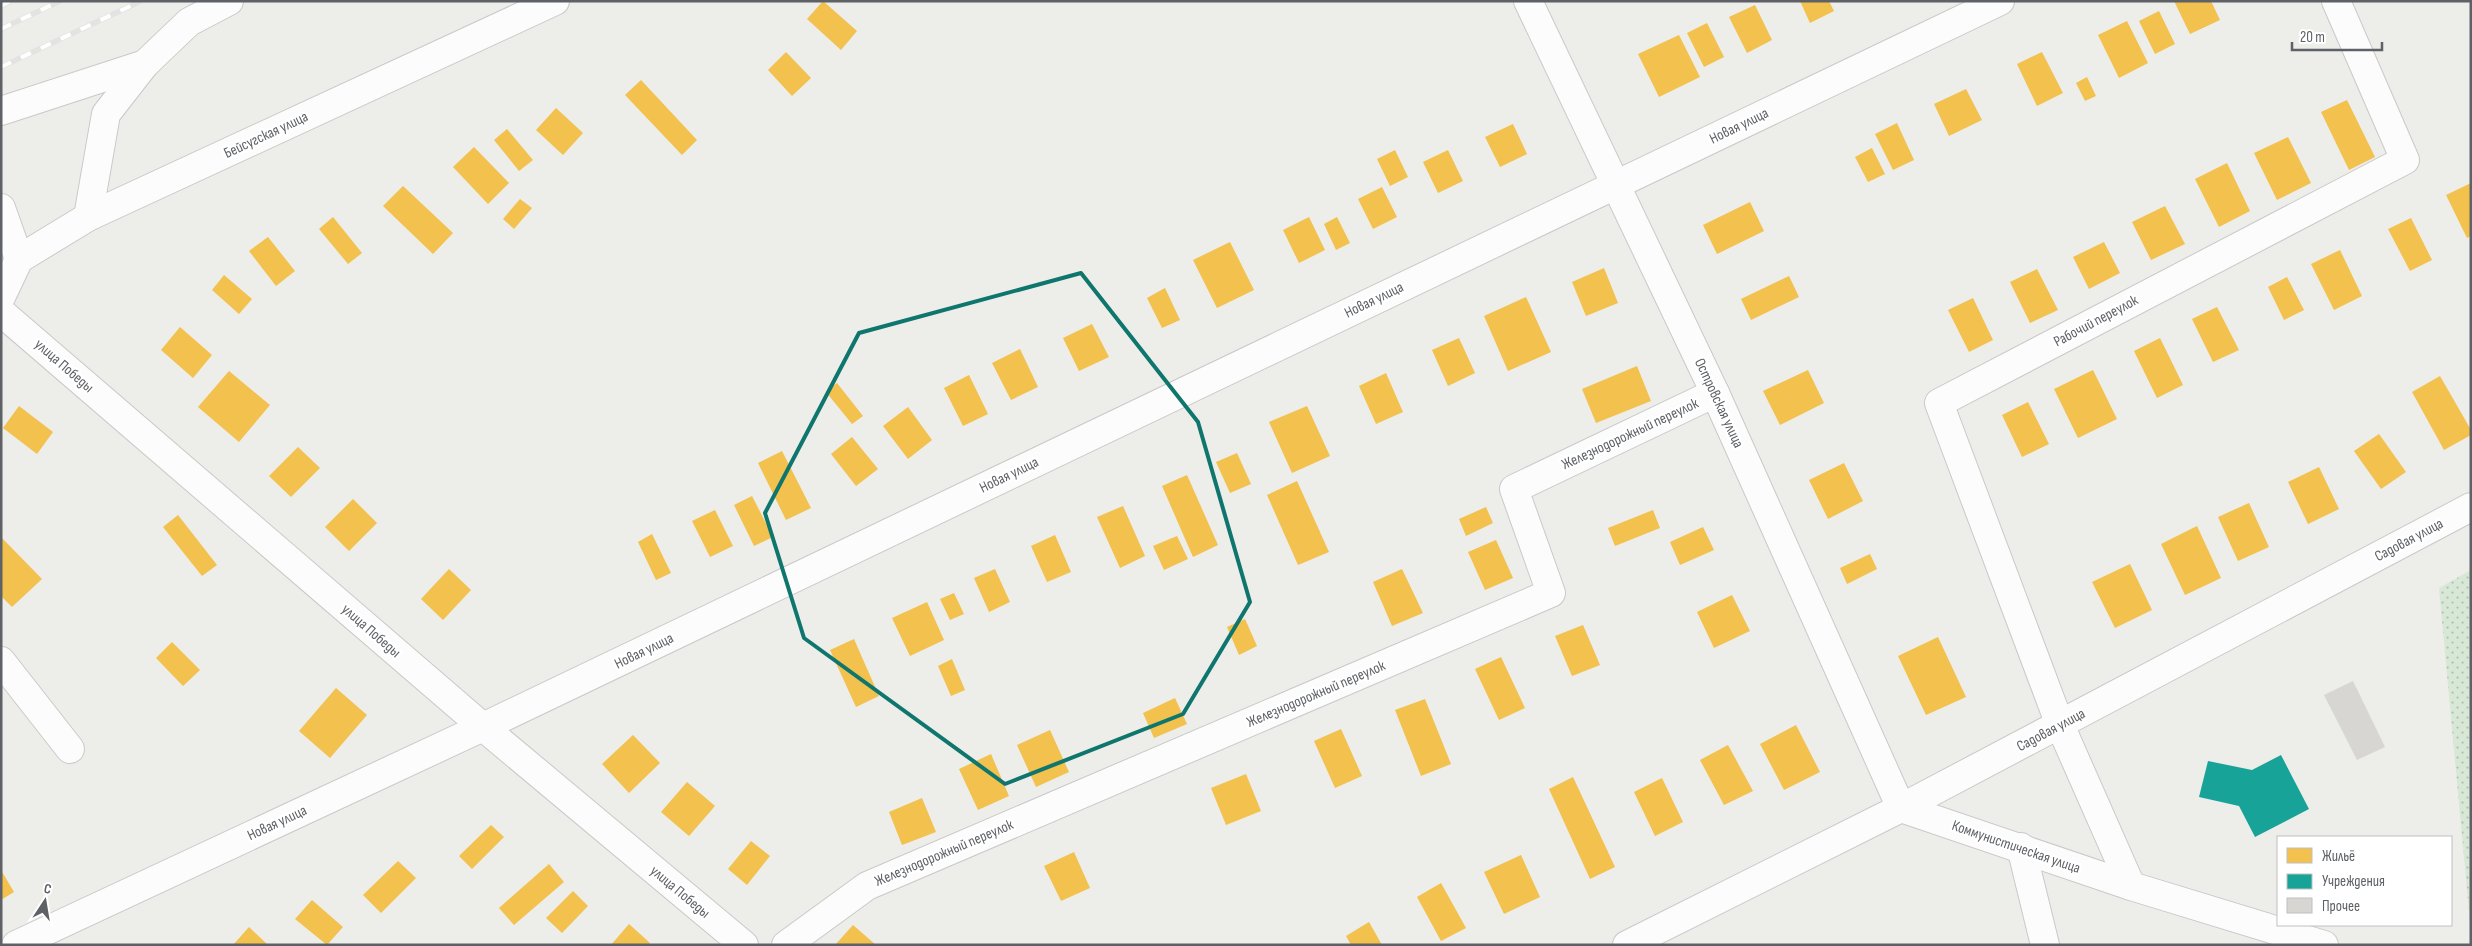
<svg xmlns="http://www.w3.org/2000/svg" width="2472" height="946" font-family="'Sofia Sans Condensed',sans-serif">
<defs>
<pattern id="grass-dots" width="8" height="8" patternUnits="userSpaceOnUse" patternTransform="scale(1.25)"><rect width="8" height="8" fill="#d8e8d7"/><path d="M2 2h.1M6 6h.1" fill="none" stroke="#b2bfb2" stroke-width="1.8" stroke-linecap="round"/></pattern>
</defs>
<rect width="100%" height="100%" fill="#edede9"/>
<path fill="url(#grass-dots)" d="M2471 570V933L2439 588Z"/>
<g fill="#f2c14e">
<path d="M823 1 857 31 841 50 807 19Z"/>
<path d="M1800 1H1829L1834 11 1810 23Z"/>
<path d="M2174 1H2211L2220 20 2190 34Z"/>
<path d="M1755 5 1772 40 1747 53 1729 17Z"/>
<path d="M2159 11 2175 44 2155 54 2139 21Z"/>
<path d="M2127 21 2148 63 2119 78 2098 35Z"/>
<path d="M1707 23 1724 57 1704 67 1687 33Z"/>
<path d="M1679 35 1700 77 1659 97 1638 54Z"/>
<path d="M786 52 811 78 792 96 768 70Z"/>
<path d="M2042 52 2063 93 2037 106 2017 64Z"/>
<path d="M2087 77 2096 96 2085 101 2076 83Z"/>
<path d="M641 80 697 140 682 155 625 95Z"/>
<path d="M1966 89 1982 120 1949 136 1934 104Z"/>
<path d="M2347 100 2375 157 2349 170 2321 112Z"/>
<path d="M556 108 583 133 563 155 536 130Z"/>
<path d="M1897 123 1914 160 1893 170 1875 134Z"/>
<path d="M1513 124 1527 154 1500 167 1485 137Z"/>
<path d="M507 129 533 160 519 171 494 140Z"/>
<path d="M2288 137 2311 183 2277 200 2254 153Z"/>
<path d="M474 147 509 183 488 204 453 167Z"/>
<path d="M1872 148 1885 174 1868 182 1855 157Z"/>
<path d="M1395 150 1408 177 1390 186 1377 159Z"/>
<path d="M1448 150 1463 181 1438 193 1423 162Z"/>
<path d="M2227 163 2250 211 2219 227 2195 179Z"/>
<path d="M2471 183V236L2467 238 2446 195Z"/>
<path d="M403 186 453 233 433 254 383 206Z"/>
<path d="M1382 187 1397 217 1373 229 1358 199Z"/>
<path d="M520 199 532 208 514 229 503 219Z"/>
<path d="M1750 202 1764 231 1717 254 1703 225Z"/>
<path d="M2165 206 2185 244 2151 260 2132 222Z"/>
<path d="M333 217 362 253 348 264 319 229Z"/>
<path d="M1309 217 1325 250 1299 263 1283 230Z"/>
<path d="M1337 217 1350 243 1336 250 1324 224Z"/>
<path d="M2411 218 2432 260 2410 271 2388 229Z"/>
<path d="M268 237 295 271 276 286 249 251Z"/>
<path d="M1230 242 1254 290 1217 308 1193 260Z"/>
<path d="M2104 242 2120 273 2089 289 2073 257Z"/>
<path d="M2340 250 2362 296 2334 310 2311 264Z"/>
<path d="M1604 268 1618 303 1586 316 1572 282Z"/>
<path d="M2037 269 2058 310 2030 323 2010 282Z"/>
<path d="M224 275 252 299 239 314 212 290Z"/>
<path d="M1789 276 1799 297 1751 320 1741 299Z"/>
<path d="M2287 277 2304 310 2284 320 2268 287Z"/>
<path d="M1165 288 1180 320 1162 328 1147 298Z"/>
<path d="M1526 297 1551 352 1508 371 1484 316Z"/>
<path d="M1973 298 1993 340 1969 352 1948 310Z"/>
<path d="M2217 307 2239 350 2213 362 2192 319Z"/>
<path d="M1092 324 1109 357 1079 371 1063 338Z"/>
<path d="M180 327 212 355 193 378 161 350Z"/>
<path d="M1459 338 1475 373 1448 386 1432 350Z"/>
<path d="M2160 338 2183 385 2157 398 2134 351Z"/>
<path d="M1020 349 1038 387 1011 400 992 363Z"/>
<path d="M1637 366 1651 401 1596 423 1582 389Z"/>
<path d="M1808 370 1824 403 1780 425 1763 391Z"/>
<path d="M2093 370 2117 419 2078 438 2054 389Z"/>
<path d="M229 371 270 405 239 442 198 407Z"/>
<path d="M1386 373 1403 412 1376 424 1359 386Z"/>
<path d="M969 375 988 414 963 426 944 388Z"/>
<path d="M2440 376 2471 430V435L2444 450 2412 392Z"/>
<path d="M837 383 863 416 852 424 826 392Z"/>
<path d="M2028 402 2049 444 2022 457 2002 415Z"/>
<path d="M19 406 53 432 37 454 3 428Z"/>
<path d="M1307 406 1330 456 1292 473 1269 422Z"/>
<path d="M908 407 932 440 908 459 883 426Z"/>
<path d="M2379 434 2406 472 2381 489 2354 451Z"/>
<path d="M852 437 878 469 856 486 831 454Z"/>
<path d="M298 447 320 468 291 497 269 476Z"/>
<path d="M782 451 811 508 786 520 758 463Z"/>
<path d="M1237 453 1251 484 1230 493 1216 462Z"/>
<path d="M1844 463 1863 501 1828 519 1809 480Z"/>
<path d="M2319 467 2339 509 2308 524 2288 482Z"/>
<path d="M1187 475 1218 545 1193 557 1162 486Z"/>
<path d="M1297 481 1329 552 1298 565 1267 495Z"/>
<path d="M752 496 773 537 754 546 734 505Z"/>
<path d="M353 499 377 523 349 551 325 527Z"/>
<path d="M2249 503 2269 547 2238 561 2218 517Z"/>
<path d="M1123 506 1145 556 1120 568 1097 517Z"/>
<path d="M1486 507 1493 523 1466 536 1459 519Z"/>
<path d="M715 510 733 546 710 557 692 521Z"/>
<path d="M1653 510 1660 528 1615 546 1608 528Z"/>
<path d="M178 515 217 565 202 576 163 527Z"/>
<path d="M2197 526 2221 578 2185 595 2161 544Z"/>
<path d="M1703 527 1714 550 1680 565 1670 542Z"/>
<path d="M652 534 671 573 656 580 638 542Z"/>
<path d="M1055 535 1071 572 1047 582 1031 546Z"/>
<path d="M1177 536 1188 559 1164 570 1153 546Z"/>
<path d="M1 537 42 579 12 607 1 596Z"/>
<path d="M1496 540 1513 578 1485 590 1468 552Z"/>
<path d="M1870 554 1877 569 1847 584 1840 568Z"/>
<path d="M2130 564 2152 610 2115 628 2092 582Z"/>
<path d="M449 569 471 590 443 620 421 599Z"/>
<path d="M995 569 1010 602 989 612 974 578Z"/>
<path d="M1402 569 1423 613 1392 626 1373 582Z"/>
<path d="M954 593 964 614 950 620 940 599Z"/>
<path d="M1732 595 1750 631 1714 648 1697 612Z"/>
<path d="M927 602 944 640 910 656 892 618Z"/>
<path d="M1245 619 1257 646 1239 655 1227 627Z"/>
<path d="M1583 625 1600 665 1572 676 1555 636Z"/>
<path d="M1938 637 1966 697 1926 715 1898 656Z"/>
<path d="M854 639 879 696 856 707 830 650Z"/>
<path d="M172 642 200 670 183 686 156 658Z"/>
<path d="M1501 657 1525 708 1499 720 1475 669Z"/>
<path d="M952 659 965 690 951 696 938 666Z"/>
<path d="M336 688 367 715 330 758 299 731Z"/>
<path d="M1175 698 1187 724 1154 738 1143 713Z"/>
<path d="M1425 699 1451 764 1421 776 1395 710Z"/>
<path d="M1796 725 1820 772 1784 790 1760 744Z"/>
<path d="M1341 729 1362 776 1335 788 1314 741Z"/>
<path d="M1050 730 1069 772 1036 787 1017 745Z"/>
<path d="M633 735 660 763 629 793 602 764Z"/>
<path d="M1728 745 1753 791 1724 805 1700 760Z"/>
<path d="M991 754 1009 796 978 810 959 769Z"/>
<path d="M1246 774 1261 811 1226 825 1211 788Z"/>
<path d="M1573 777 1615 867 1590 879 1549 789Z"/>
<path d="M1662 778 1683 822 1655 836 1634 792Z"/>
<path d="M687 782 715 806 689 836 661 812Z"/>
<path d="M922 798 936 832 902 845 889 812Z"/>
<path d="M491 825 504 837 472 869 459 856Z"/>
<path d="M751 841 770 856 747 885 728 869Z"/>
<path d="M1074 852 1090 888 1061 901 1044 866Z"/>
<path d="M1521 855 1540 897 1504 914 1484 872Z"/>
<path d="M398 861 416 878 381 913 363 895Z"/>
<path d="M549 864 564 882 514 925 499 908Z"/>
<path d="M1 870 14 892 1 900Z"/>
<path d="M1441 883 1466 928 1441 941 1417 897Z"/>
<path d="M573 891 588 906 562 933 546 918Z"/>
<path d="M312 900 343 927 327 945 295 919Z"/>
<path d="M1369 922 1382 945H1351L1346 936Z"/>
<path d="M629 924 650 943 648 945H611Z"/>
<path d="M853 925 876 945H835Z"/>
<path d="M249 927 268 945H233Z"/>
</g>
<path fill="#17a398" d="M2281 755 2309 809 2255 837 2239 806 2199 797 2208 761 2252 770Z"/>
<path fill="#d7d6d3" d="M2353 681 2385 747 2357 760 2324 695Z"/>
<g fill="none" stroke-linecap="round" stroke-linejoin="round">
<g stroke="#c9c9c9" stroke-width="30">
<g id="minor">
<path d="M1528 1 1715 393 1901 808"/>
<path d="M1 111 145 64"/>
<path d="M1 208 19 259"/>
<path d="M88 217 106 114 145 64 189 22 229 1"/>
<path d="M1 297 19 259 88 217 555 1"/>
<path d="M1 312 483 727 744 945"/>
<path d="M1 661 70 749"/>
<path d="M1901 808 2131 886 2324 945"/>
<path d="M2021 847 2045 945"/>
<path d="M2131 886 2060 725 1939 403 2405 160 2336 1"/>
<path d="M16 945 483 727 2000 1"/>
<path d="M786 945 867 886 1551 593 1514 489 1715 393"/>
<path d="M1627 945 1901 808 2471 507"/>
</g>
</g>
<use href="#minor" stroke="#fcfcfc" stroke-width="28"/>
<g stroke="#e3e3e2" stroke-width="5.5">
<g id="rail">
<path d="M1 6 10 1"/>
<path d="M1 29 60 1"/>
<path d="M1 67 141 1"/>
</g>
</g>
<use href="#rail" stroke="#fff" stroke-width="4" stroke-dasharray="11" stroke-linecap="butt"/>
</g>
<path fill="none" stroke="#0f766e" stroke-width="4" stroke-linejoin="round" d="M1081 273 1198 422 1250 602 1183 714 1005 784 804 638 765 513 859 333Z"/>
<g text-anchor="middle" dominant-baseline="central" stroke-width="5" stroke-linejoin="round" paint-order="stroke">
<g font-size="15" fill="#5e6165" stroke="#fff">
<text transform="translate(1739 126) rotate(-26)">Новая улица</text>
<text transform="translate(266 135) rotate(-25)">Бейсугская улица</text>
<text transform="translate(1374 300) rotate(-26)">Новая улица</text>
<text transform="translate(2096 321) rotate(-28)">Рабочий переулок</text>
<text transform="translate(64 366) rotate(41)">улица Победы</text>
<text transform="translate(1719 403) rotate(65)">Островская улица</text>
<text transform="translate(1630 434) rotate(-25)">Железнодорожный переулок</text>
<text transform="translate(1009 475) rotate(-26)">Новая улица</text>
<text transform="translate(2409 540) rotate(-28)">Садовая улица</text>
<text transform="translate(371 631) rotate(41)">улица Победы</text>
<text transform="translate(644 651) rotate(-26)">Новая улица</text>
<text transform="translate(1316 694) rotate(-23)">Железнодорожный переулок</text>
<text transform="translate(2051 730) rotate(-28)">Садовая улица</text>
<text transform="translate(277 823) rotate(-25)">Новая улица</text>
<text transform="translate(2016 847) rotate(19)">Коммунистическая улица</text>
<text transform="translate(944 853) rotate(-23)">Железнодорожный переулок</text>
<text transform="translate(680 892) rotate(40)">улица Победы</text>
</g>
</g>
<rect width="2472" height="946" fill="none" stroke="#5e6165" stroke-width="5"/>
<rect x="2277" y="836" width="175" height="90" fill="#ffffff" stroke="#bfc0c1"/>
<rect x="2287" y="848" width="25" height="15" fill="#f2c14e" stroke="#bfc0c1"/>
<text x="2322" y="861" font-size="15" fill="#5e6165">Жильё</text>
<rect x="2287" y="874" width="25" height="15" fill="#17a398" stroke="#bfc0c1"/>
<text x="2322" y="886" font-size="15" fill="#5e6165">Учреждения</text>
<rect x="2287" y="898" width="25" height="15" fill="#d7d6d3" stroke="#bfc0c1"/>
<text x="2322" y="911" font-size="15" fill="#5e6165">Прочее</text>
<g transform="translate(45 901) rotate(12)" stroke="#ffffff" stroke-width="4" paint-order="stroke">
<path d="M0-4L9 19L0 12L-9 19Z" fill="#5e6165"/>
<text y="-8" font-size="14" font-weight="bold" text-anchor="middle" fill="#5e6165">С</text>
</g>
<path d="M2292 42v8h90v-8" fill="none" stroke="#5e6165" stroke-width="2.5"/>
<text x="2300" y="42" font-size="15" fill="#5e6165" stroke="#ffffff" stroke-width="4" paint-order="stroke">20 m</text>
</svg>
